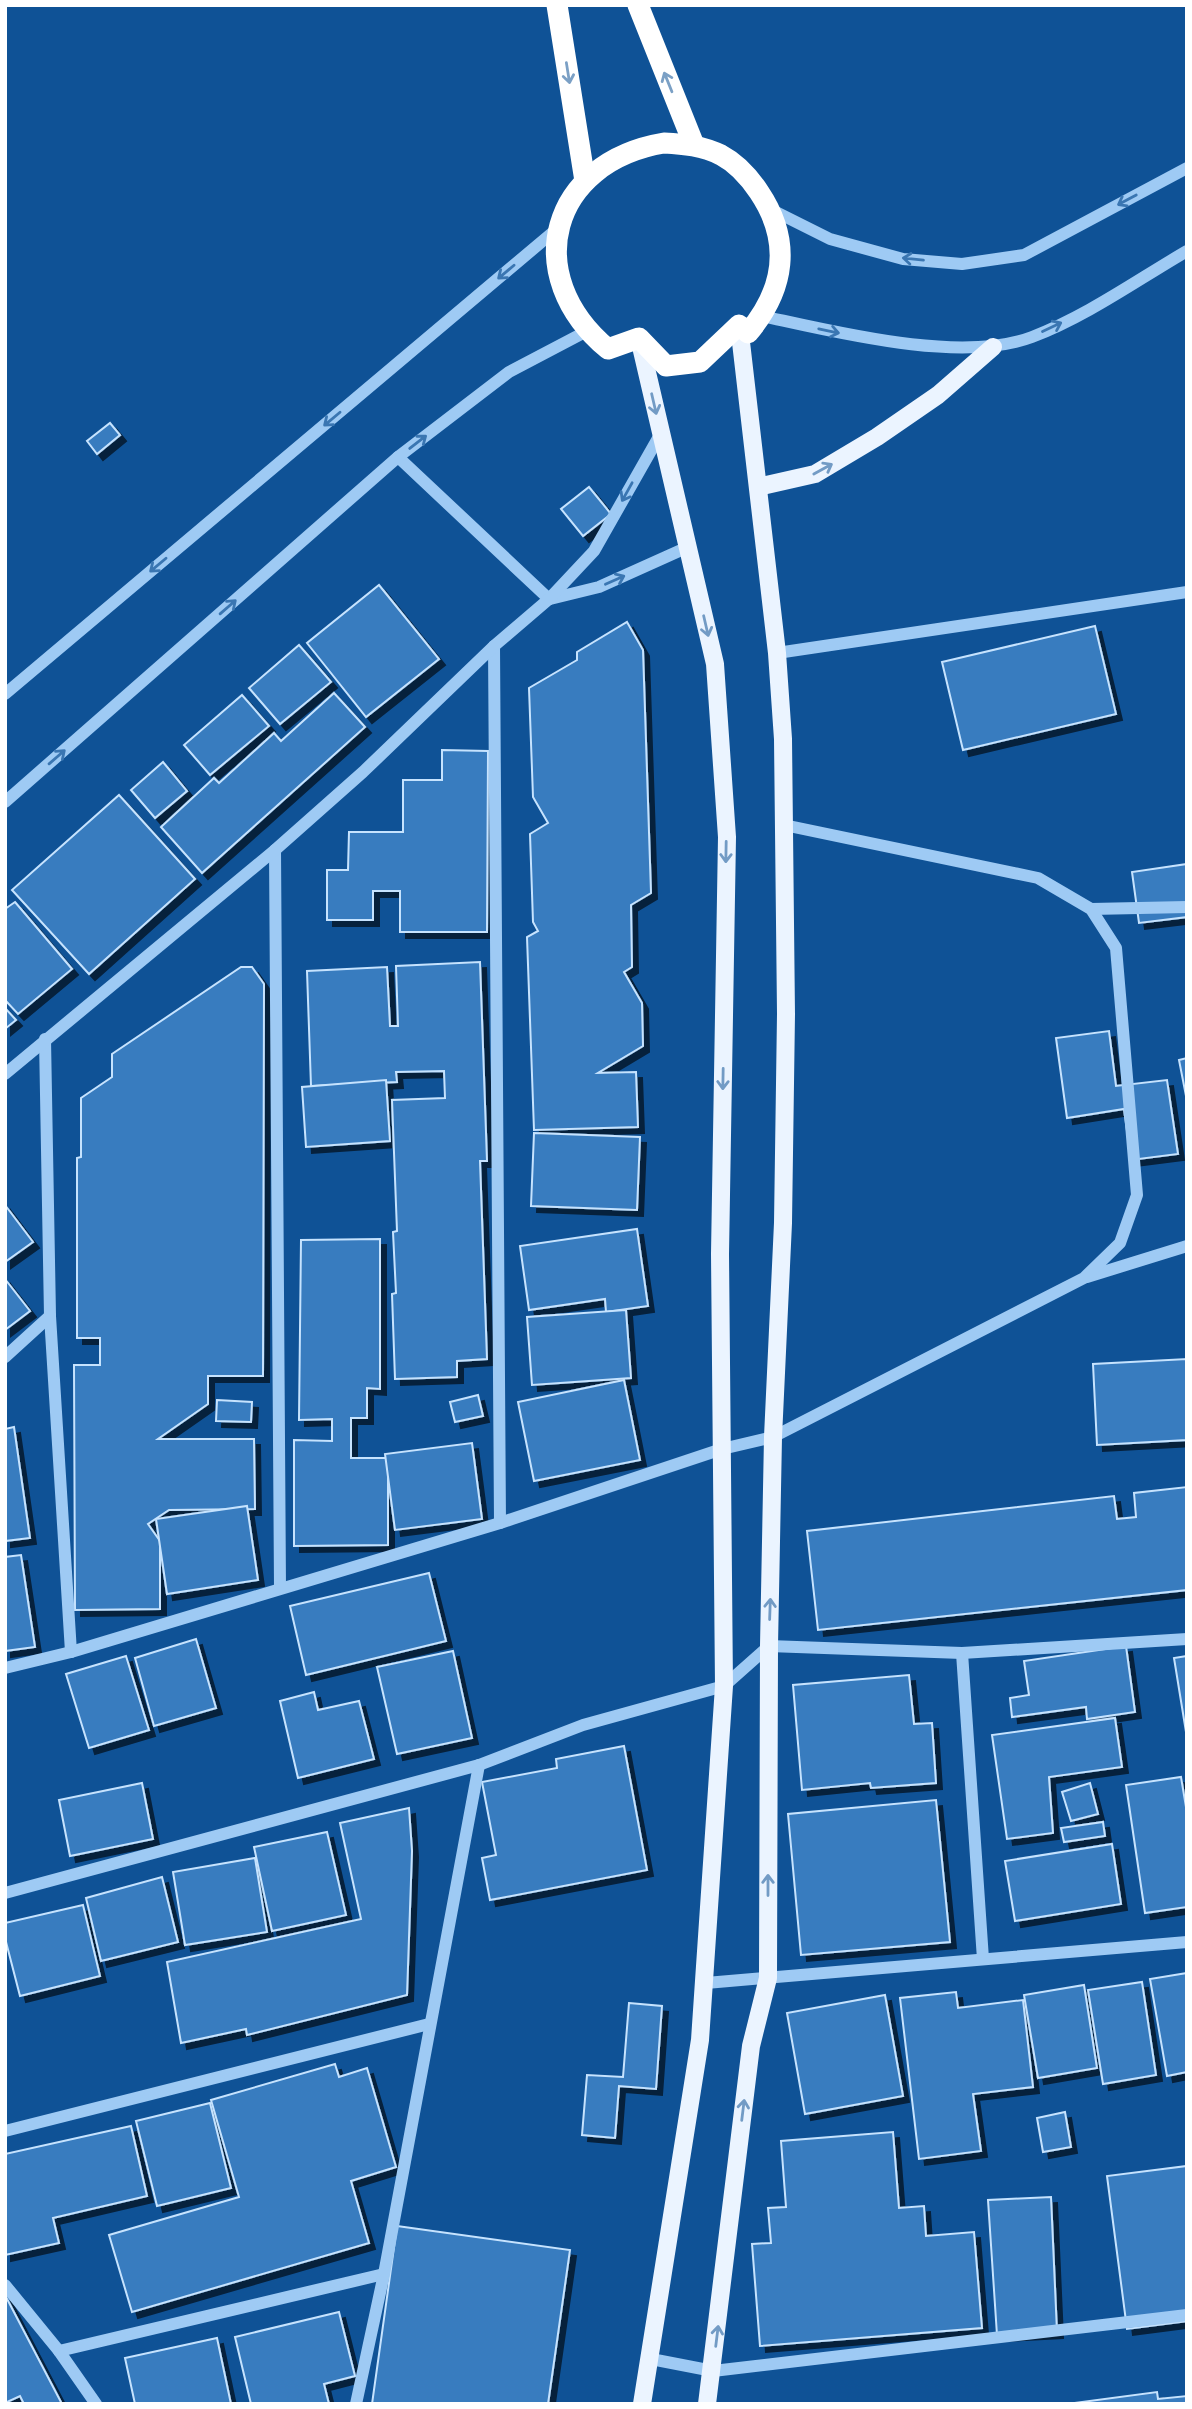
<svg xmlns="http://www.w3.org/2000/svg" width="1192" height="2409" font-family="'Golos Text',sans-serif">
<defs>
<filter id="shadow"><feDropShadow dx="6" dy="6" stdDeviation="0" flood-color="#0009"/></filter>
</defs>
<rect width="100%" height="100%" fill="#0f5296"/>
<g fill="#377bbf" stroke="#c6e3fe" stroke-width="2" filter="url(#shadow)">
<path d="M110 423 120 435 97 454 87 441Z"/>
<path d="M589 487 611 514 583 536 561 509Z"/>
<path d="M379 585 439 659 366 717 307 643Z"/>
<path d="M627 622 643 650 651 893 631 905 632 967 624 972 642 1003 643 1046 598 1073 636 1072 638 1127 534 1130 527 937 538 931 533 922 530 834 548 823 533 797 529 688 577 660V652Z"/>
<path d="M1095 626 1116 714 963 750 942 662Z"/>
<path d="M299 645 331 682 280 724 249 688Z"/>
<path d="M334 693 365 727 202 873 161 827 214 778 219 783 274 733 281 741Z"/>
<path d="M242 695 269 726 210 775 184 745Z"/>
<path d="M442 750 488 751 487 932H400V891H373V920H327V870H348L349 832H403V780H442Z"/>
<path d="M163 762 187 791 155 818 131 790Z"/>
<path d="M119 795 195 879 89 974 12 890Z"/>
<path d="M1187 864V917L1139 923 1132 872Z"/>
<path d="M15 902 72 969 18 1014 5 1000V909Z"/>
<path d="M480 962 487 1161H480L487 1359 457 1361V1377L395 1379 392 1294 396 1293 393 1232 397 1231 392 1100 445 1098 444 1071 396 1072 397 1082 311 1086 307 971 387 967 390 1026H398L396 966Z"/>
<path d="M241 967H252L264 984 263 1376H208V1404L158 1439H254L255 1509 169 1510 148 1524 160 1541V1609L75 1610 74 1365H100V1338H77V1158L81 1157V1098L112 1077V1054Z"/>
<path d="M5 1008 16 1020 5 1029Z"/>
<path d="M1109 1031 1116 1086 1167 1080 1178 1154 1131 1160 1124 1109 1067 1118 1056 1038Z"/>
<path d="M1187 1058V1101L1179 1060Z"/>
<path d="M386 1080 390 1141 306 1147 302 1087Z"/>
<path d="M534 1133 640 1137 637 1210 531 1206Z"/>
<path d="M5 1205 33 1242 5 1262Z"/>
<path d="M637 1229 648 1306 606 1312 605 1299 529 1310 520 1246Z"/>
<path d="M380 1239V1389L367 1388V1418H351V1458H388V1545L294 1546V1440L332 1441V1419L299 1420 301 1240Z"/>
<path d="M5 1279 30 1311 5 1330Z"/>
<path d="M626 1310 631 1378 532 1385 527 1317Z"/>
<path d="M1187 1359V1440L1097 1445 1093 1364Z"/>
<path d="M624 1380 640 1460 534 1481 518 1402Z"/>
<path d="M478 1395 483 1416 455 1422 450 1402Z"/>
<path d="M217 1400 252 1402 251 1422 216 1421Z"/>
<path d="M14 1427 30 1538 5 1541V1429Z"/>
<path d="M472 1443 482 1519 395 1530 385 1454Z"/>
<path d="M1187 1487V1590L818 1630 807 1531 1114 1496 1117 1519 1136 1517 1134 1493Z"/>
<path d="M247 1506 258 1580 167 1594 156 1519Z"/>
<path d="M21 1555 35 1647 5 1651V1557Z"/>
<path d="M429 1573 446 1641 306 1675 290 1606Z"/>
<path d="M196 1639 216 1708 154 1726 135 1658Z"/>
<path d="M1126 1646 1135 1712 1087 1719 1086 1707 1012 1717 1010 1698 1029 1695 1024 1661Z"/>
<path d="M453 1651 472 1738 397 1754 377 1667Z"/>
<path d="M126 1656 149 1730 89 1748 66 1674Z"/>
<path d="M1187 1656V1738L1174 1658Z"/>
<path d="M909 1675 914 1724 932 1723 936 1783 871 1788 870 1783 802 1790 793 1685Z"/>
<path d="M314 1692 318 1710 359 1701 374 1759 298 1778 280 1701Z"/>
<path d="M1115 1718 1122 1767 1049 1777 1053 1833 1007 1839 992 1735Z"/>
<path d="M624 1746 647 1870 490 1900 482 1858 496 1855 482 1782 557 1768 556 1759Z"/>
<path d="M1181 1777 1187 1813V1907L1145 1913 1126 1785Z"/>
<path d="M142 1783 153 1839 70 1856 59 1800Z"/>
<path d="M1090 1783 1098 1814 1071 1821 1062 1792Z"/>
<path d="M936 1800 950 1942 801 1955 788 1814Z"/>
<path d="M409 1808 412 1851 407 1995 247 2035 246 2029 181 2043 167 1962 361 1919 340 1823Z"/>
<path d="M1103 1822 1105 1836 1064 1842 1061 1828Z"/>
<path d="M327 1832 346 1915 272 1931 254 1847Z"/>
<path d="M1112 1844 1121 1904 1015 1921 1005 1861Z"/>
<path d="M255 1858 267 1932 185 1945 173 1872Z"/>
<path d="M162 1877 178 1942 101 1961 86 1898Z"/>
<path d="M83 1905 100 1976 20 1996 5 1938V1923Z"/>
<path d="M1187 1973V2072L1167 2076 1150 1979Z"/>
<path d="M1142 1982 1156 2075 1103 2084 1088 1990Z"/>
<path d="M1084 1985 1097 2068 1038 2078 1024 1995Z"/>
<path d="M956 1992 958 2008 1023 2000 1033 2087 973 2094 981 2151 919 2159 900 1998Z"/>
<path d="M885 1995 903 2096 805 2114 787 2013Z"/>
<path d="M629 2003 662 2006 656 2089 619 2086 615 2138 582 2135 587 2075 623 2077Z"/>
<path d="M335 2064 339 2077 367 2068 396 2167 351 2181 369 2243 132 2312 109 2235 239 2197 211 2100Z"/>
<path d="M210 2103 231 2188 157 2206 136 2121Z"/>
<path d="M1065 2112 1071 2147 1043 2152 1037 2118Z"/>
<path d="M131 2126 147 2196 53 2218 59 2243 5 2255V2154Z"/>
<path d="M893 2132 899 2208 924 2206 926 2236 974 2232 982 2328 760 2346 752 2244 771 2243 768 2208 786 2207 781 2141Z"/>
<path d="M1187 2166V2321L1127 2329 1107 2176Z"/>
<path d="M1051 2197 1057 2332 997 2335 988 2200Z"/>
<path d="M397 2226 570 2250 548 2404H372Z"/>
<path d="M5 2295 62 2404H24L20 2396 5 2403Z"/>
<path d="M339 2312 355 2376 324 2384 329 2404H251L235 2337Z"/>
<path d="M217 2338 231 2404H135L125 2358Z"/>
<path d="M1157 2392 1158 2399 1187 2396V2404H1067Z"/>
</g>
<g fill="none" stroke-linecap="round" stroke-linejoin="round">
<g stroke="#9ecaf4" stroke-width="12">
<path d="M772 210 830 239 903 259 962 264 1024 255 1187 168"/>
<path d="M762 316C836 332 961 364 1032 337 1087 316 1137 280 1187 251"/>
<path d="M398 457 549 599"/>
<path d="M550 599 599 587 688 547"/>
<path d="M494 646 500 1523"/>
<path d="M777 653 1187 592"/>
<path d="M5 694 558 228"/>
<path d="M5 802 398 457 509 372 587 331"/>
<path d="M275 850 280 1588"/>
<path d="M1091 909 1187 907"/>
<path d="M45 1039 50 1316 71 1652"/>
<path d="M5 1074 275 850 363 772 494 646 549 599 594 551 661 433"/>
<path d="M1087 1277 1187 1246"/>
<path d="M5 1357 50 1316"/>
<path d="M962 1653 983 1959"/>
<path d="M5 1668 71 1652 500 1523 722 1449 773 1437 1084 1278 1120 1243 1137 1195 1116 948 1091 909 1038 878 784 825"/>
<path d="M5 1893 479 1765 583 1725 724 1686 769 1646 962 1653 1187 1639"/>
<path d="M706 1983 1187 1942"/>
<path d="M5 2131 429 2024"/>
<path d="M5 2285 59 2351 96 2404"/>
<path d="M59 2351 384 2274"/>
<path d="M651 2359 713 2371 1187 2315"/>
<path d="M356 2404 384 2274 479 1765"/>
</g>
<g stroke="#ebf4ff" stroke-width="18">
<path d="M639 338 715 664 727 837 720 1254 724 1686 700 2040 642 2404"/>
<path d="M758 487 815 474 877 437 938 395 993 347"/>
<path d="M707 2404 751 2046 768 1978 769 1646 773 1437 783 1223 786 1014 783 739 777 653 739 325"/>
</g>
<g stroke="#fff" stroke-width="21">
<path d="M557 5 585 181"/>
<path d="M638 5 694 145"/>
<path d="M664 143C684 144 703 146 721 155 738 164 749 177 759 192 792 241 785 289 748 333L739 325 700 362 666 366 639 338 608 349C519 275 550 162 664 143Z"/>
</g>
</g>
<defs><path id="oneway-shaft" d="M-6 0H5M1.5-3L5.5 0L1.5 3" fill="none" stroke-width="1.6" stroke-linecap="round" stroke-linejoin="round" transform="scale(1.75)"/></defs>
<g stroke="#7ba0c5">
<use href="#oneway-shaft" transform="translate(568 73) rotate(81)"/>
<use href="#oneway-shaft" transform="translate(668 82) rotate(-112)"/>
</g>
<g stroke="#3a76b2">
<use href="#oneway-shaft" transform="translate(1127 200) rotate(152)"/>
<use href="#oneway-shaft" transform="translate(913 259) rotate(-174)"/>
<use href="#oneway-shaft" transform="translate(506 272) rotate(140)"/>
<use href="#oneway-shaft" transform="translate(1052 327) rotate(-25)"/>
<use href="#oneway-shaft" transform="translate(829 331) rotate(12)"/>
<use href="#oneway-shaft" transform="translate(332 419) rotate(140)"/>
<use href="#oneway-shaft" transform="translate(418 442) rotate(-38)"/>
<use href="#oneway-shaft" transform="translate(627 492) rotate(119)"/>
<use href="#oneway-shaft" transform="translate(158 565) rotate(140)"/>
<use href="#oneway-shaft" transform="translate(615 580) rotate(-24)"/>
<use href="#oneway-shaft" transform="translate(228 607) rotate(-41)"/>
<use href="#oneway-shaft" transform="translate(57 757) rotate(-41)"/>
</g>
<g stroke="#729bc5">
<use href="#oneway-shaft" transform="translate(654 404) rotate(77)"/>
<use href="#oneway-shaft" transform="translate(823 469) rotate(-29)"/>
<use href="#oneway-shaft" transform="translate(706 626) rotate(77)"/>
<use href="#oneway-shaft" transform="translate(726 852) rotate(91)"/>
<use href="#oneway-shaft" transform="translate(723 1079) rotate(91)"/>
<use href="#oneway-shaft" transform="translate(770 1609) rotate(-88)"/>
<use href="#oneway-shaft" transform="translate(768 1885) rotate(-90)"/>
<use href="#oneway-shaft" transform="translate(743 2110) rotate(-83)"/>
<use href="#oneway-shaft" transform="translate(717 2336) rotate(-83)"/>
</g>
<rect width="1192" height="2409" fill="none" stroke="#ffffff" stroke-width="14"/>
</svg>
